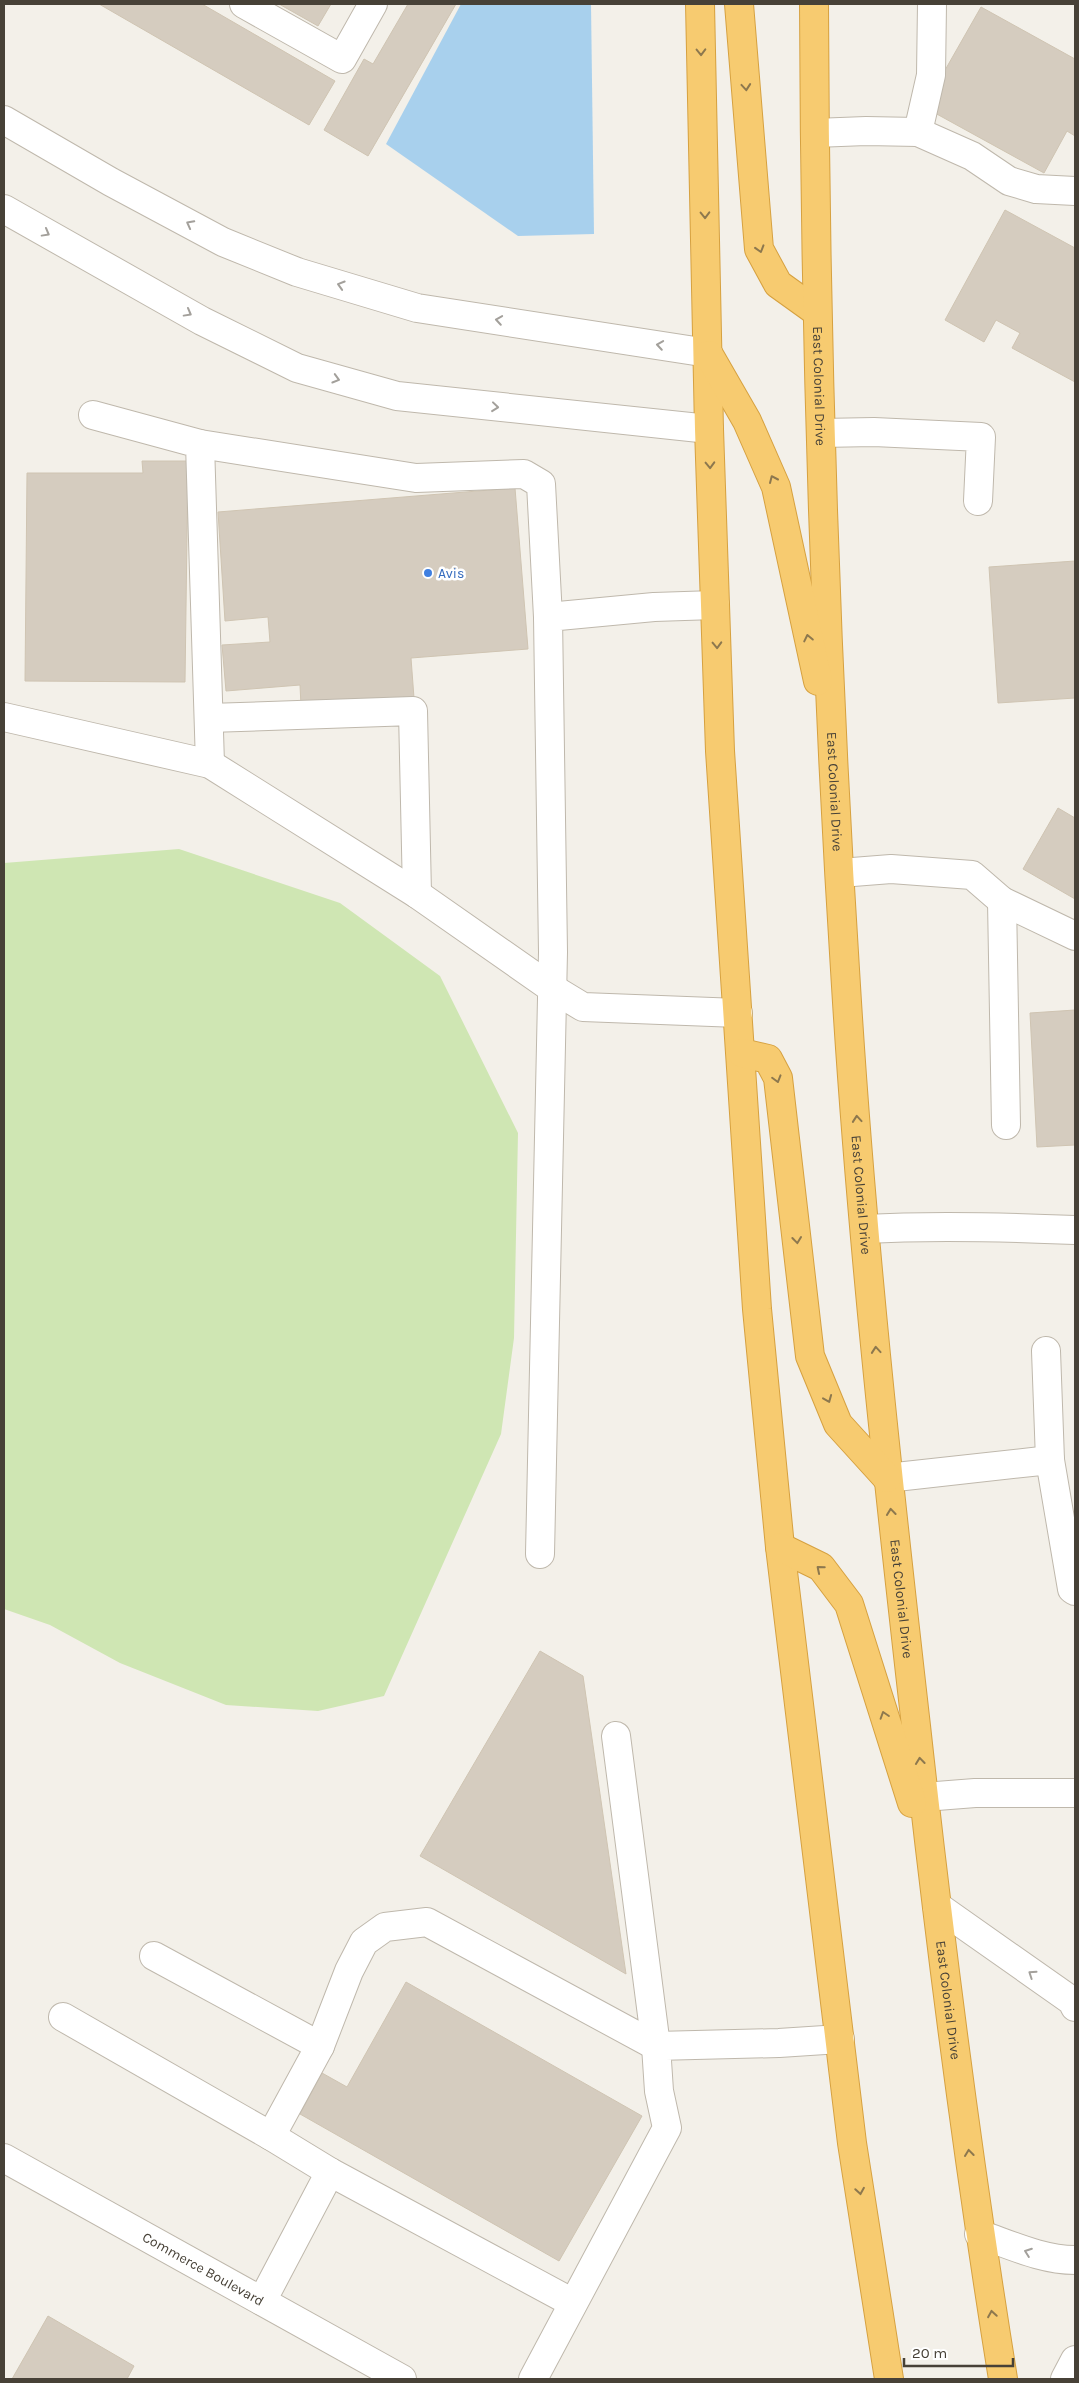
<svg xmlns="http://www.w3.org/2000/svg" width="1079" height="2383" font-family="Karla,sans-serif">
<rect width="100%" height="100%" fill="#f3f0e9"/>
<path fill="#cfe6b3" d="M179 849 340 903 440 976 518 1133 514 1338 501 1434 384 1696 318 1711 226 1705 120 1663 50 1625 4 1609V863Z"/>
<path fill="#a8d0ed" d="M461 4H591L594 234 518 236 386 144Z"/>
<g fill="#d5ccbf" stroke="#cfc4b2">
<path d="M99 4H202L335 81 309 125Z"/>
<path d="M279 4H331L318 26Z"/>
<path d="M408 4H456L368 156 324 130 364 59 373 64Z"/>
<path d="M981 7 1075 59V136L1067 131 1044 173 924 107Z"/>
<path d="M1005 210 1075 248V382L1012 348 1020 333 996 320 984 342 945 320Z"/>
<path d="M142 461H188L185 682 25 681 27 473H143Z"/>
<path d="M515 488 528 649 411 658 414 698 301 706 300 685 226 691 222 645 270 642 268 617 225 621 218 512Z"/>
<path d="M1075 561V698L998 703 989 567Z"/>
<path d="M1058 808 1075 818V899L1023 869Z"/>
<path d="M1075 1010V1145L1037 1147 1030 1013Z"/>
<path d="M540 1651 583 1676 626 1974 420 1856Z"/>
<path d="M406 1982 642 2116 559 2261 300 2114 322 2073 347 2087Z"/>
<path d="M48 2316 134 2366 127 2379H12Z"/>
</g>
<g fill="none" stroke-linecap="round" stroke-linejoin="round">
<g stroke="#bfb8ac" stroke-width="30">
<g id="minor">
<path d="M244 4 342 59 373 4"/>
<path d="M4 120 111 182 223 242 297 272 417 308 708 353"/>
<path d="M918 132 931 75 932 4"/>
<path d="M815 133 866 131 918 132 972 156 1009 181 1036 189 1075 191"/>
<path d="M4 209 202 321 297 368 397 396 709 429"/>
<path d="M93 415 200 444 210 764"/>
<path d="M821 433 874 432 981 437 978 501"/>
<path d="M200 444 416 478 524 474 541 484 548 617"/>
<path d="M4 717 210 764 417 894 550 987 583 1007 738 1013"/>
<path d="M209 718 413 711 417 894"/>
<path d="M840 873 891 869 972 875 1002 901 1075 936"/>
<path d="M1002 901 1006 1125"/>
<path d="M865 1229C936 1225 1005 1227 1075 1230"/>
<path d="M1046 1351 1050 1460"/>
<path d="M887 1478 1050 1460 1072 1589 1075 1591"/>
<path d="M540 1554 553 952 548 617 654 607 715 605"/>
<path d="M924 1797 975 1793H1075"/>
<path d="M937 1906 1072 2001 1075 2007"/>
<path d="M154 1956 320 2046"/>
<path d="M63 2017 271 2136"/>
<path id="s1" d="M4 2158 402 2379"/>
<path d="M330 2172 271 2136 320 2046 349 1971 364 1942 385 1927 427 1922 656 2046 616 1736"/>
<path d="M979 2234C1011 2245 1042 2260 1075 2260"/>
<path d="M262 2301 330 2172 573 2303"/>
<path d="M533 2379 667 2128 659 2091 656 2046 779 2043 840 2039"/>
<path d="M1065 2379 1075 2360"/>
</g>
</g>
<g stroke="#d6a140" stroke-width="30">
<g id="highway">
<path d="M700 4 709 429 720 751 757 1309 780 1547 852 2143 889 2379"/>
<path d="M739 4 759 249 778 284 817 312"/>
<path id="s2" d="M814 4C815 331 825 659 846 986 861 1233 888 1480 916 1726 940 1944 968 2162 1003 2379"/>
<path d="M709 355 747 421 776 487 818 681"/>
<path d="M742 1053 768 1059 778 1078 810 1356 838 1424 887 1478"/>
<path d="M780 1547 821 1567 849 1604 912 1803"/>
</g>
</g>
<use href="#minor" stroke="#fff" stroke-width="28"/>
<use href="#highway" stroke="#f7cb70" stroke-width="28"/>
</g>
<defs><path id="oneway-chevron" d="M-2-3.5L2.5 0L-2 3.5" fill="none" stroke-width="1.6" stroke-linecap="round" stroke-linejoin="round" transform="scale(1.25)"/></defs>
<g stroke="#8d784e">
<use href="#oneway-chevron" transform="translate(701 52) rotate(89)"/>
<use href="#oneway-chevron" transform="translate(746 87) rotate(85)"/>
<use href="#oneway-chevron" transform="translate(705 215) rotate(89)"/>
<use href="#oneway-chevron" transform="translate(760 249) rotate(73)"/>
<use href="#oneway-chevron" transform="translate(710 465) rotate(88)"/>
<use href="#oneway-chevron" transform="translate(773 479) rotate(-114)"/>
<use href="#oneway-chevron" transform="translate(808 638) rotate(-102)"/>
<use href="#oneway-chevron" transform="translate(717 645) rotate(88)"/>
<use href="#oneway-chevron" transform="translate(777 1079) rotate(74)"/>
<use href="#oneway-chevron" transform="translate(857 1119) rotate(-95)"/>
<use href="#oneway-chevron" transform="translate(797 1240) rotate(83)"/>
<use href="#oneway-chevron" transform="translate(876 1350) rotate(-95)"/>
<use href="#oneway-chevron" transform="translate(828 1399) rotate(68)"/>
<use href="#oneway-chevron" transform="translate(891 1512) rotate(-96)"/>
<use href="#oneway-chevron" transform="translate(820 1569) rotate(-140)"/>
<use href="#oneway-chevron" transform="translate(884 1715) rotate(-108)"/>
<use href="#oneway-chevron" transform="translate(920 1761) rotate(-96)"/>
<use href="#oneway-chevron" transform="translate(969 2153) rotate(-97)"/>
<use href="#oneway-chevron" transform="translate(860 2191) rotate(81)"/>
<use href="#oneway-chevron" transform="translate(992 2314) rotate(-99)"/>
</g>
<g stroke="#a3a09b">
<use href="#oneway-chevron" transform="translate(190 224) rotate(-152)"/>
<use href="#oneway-chevron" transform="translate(46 233) rotate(29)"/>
<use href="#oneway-chevron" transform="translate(341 285) rotate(-163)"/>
<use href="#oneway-chevron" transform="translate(188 313) rotate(29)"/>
<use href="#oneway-chevron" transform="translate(499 320) rotate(-171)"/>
<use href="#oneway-chevron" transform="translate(660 345) rotate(-171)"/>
<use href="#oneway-chevron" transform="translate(336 379) rotate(16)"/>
<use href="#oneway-chevron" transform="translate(495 407) rotate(6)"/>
<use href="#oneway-chevron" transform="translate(1032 1974) rotate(-146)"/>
<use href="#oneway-chevron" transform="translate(1028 2252) rotate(-160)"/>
</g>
<circle fill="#3f7fe0" stroke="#fff" stroke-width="2" cx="428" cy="573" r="5"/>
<g text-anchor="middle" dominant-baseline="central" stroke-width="5" stroke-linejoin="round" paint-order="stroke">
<g font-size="14" fill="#474137" stroke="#fff">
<text stroke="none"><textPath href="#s2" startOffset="382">East Colonial Drive</textPath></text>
<text stroke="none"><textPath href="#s2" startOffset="788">East Colonial Drive</textPath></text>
<text stroke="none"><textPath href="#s2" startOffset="1192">East Colonial Drive</textPath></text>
<text stroke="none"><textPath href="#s2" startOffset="1598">East Colonial Drive</textPath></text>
<text stroke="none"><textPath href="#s2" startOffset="2002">East Colonial Drive</textPath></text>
<text stroke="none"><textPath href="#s1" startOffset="228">Commerce Boulevard</textPath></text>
</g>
<g font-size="14" fill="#366cbe" stroke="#fff" text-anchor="start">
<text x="438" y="573">Avis</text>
</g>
</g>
<rect width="1079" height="2383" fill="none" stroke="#474137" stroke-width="10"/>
<path d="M904 2358v8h109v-8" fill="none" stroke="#474137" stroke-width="2.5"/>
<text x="912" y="2358" font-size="15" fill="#474137" stroke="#ffffff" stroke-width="4" paint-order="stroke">20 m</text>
</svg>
